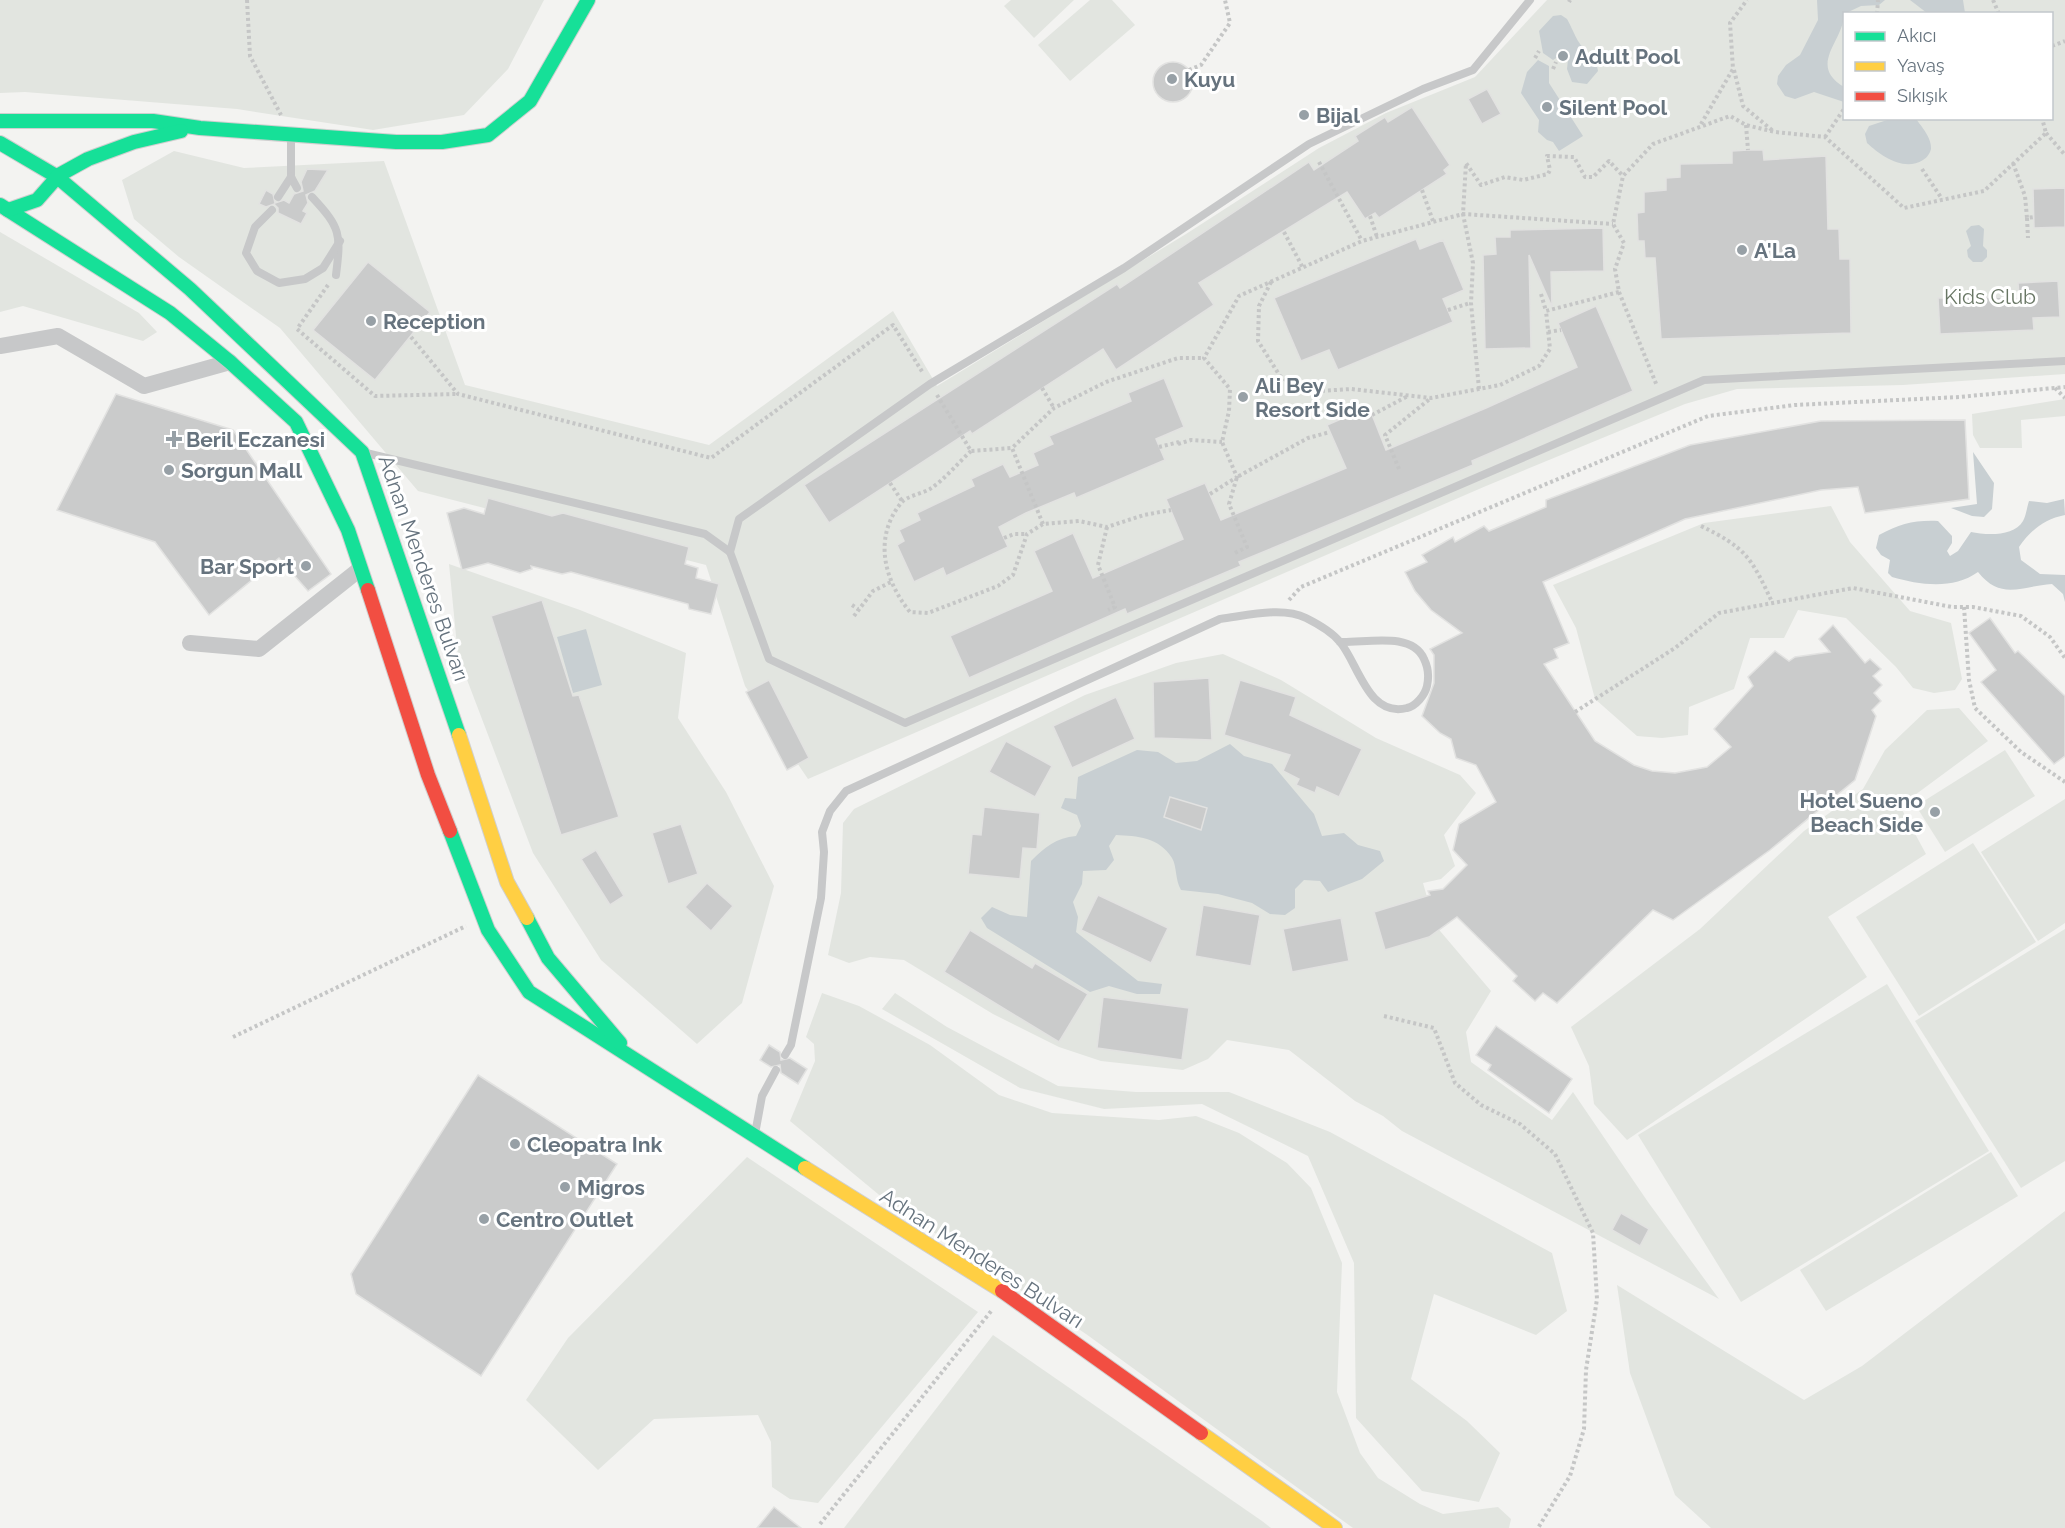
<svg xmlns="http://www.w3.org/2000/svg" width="2065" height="1528" font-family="Raleway,sans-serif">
<rect width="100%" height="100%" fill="#f3f3f1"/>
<g fill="#e2e5e0" fill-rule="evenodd">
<path d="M0 0H544L508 69 464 115 373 130 237 109 25 92 0 93Z"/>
<path d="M1011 0H1074L1034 38 1004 6Z"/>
<path d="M1090 0H1112L1135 25 1070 81 1038 45Z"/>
<path d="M1547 0H2065V374L1903 385 1737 389 1685 404 1486 486 808 779 745 686 706 565 418 491 280 328 179 257 134 219 122 180 174 151 244 168 384 161 465 385 709 445 893 311 937 386 1186 234 1319 148 1386 113 1475 77ZM1844 14H2052V118H1844Z"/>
<path d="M0 232 139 313 157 332 143 341 23 306 0 312Z"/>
<path d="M2065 399V416L2021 420 2022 448H1980L1973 435 1972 414Z"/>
<path d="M1831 506 1850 542 1910 611 1951 623 1962 679 1955 690 1934 693 1913 688 1896 667 1846 618 1798 610 1784 638H1750L1734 689 1689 707 1688 735 1662 738 1637 736 1595 699 1576 628 1553 585 1704 523Z"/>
<path d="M449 564 580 610 686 653 678 718 726 792 774 886 742 1003 697 1044 601 960 533 853 458 656Z"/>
<path d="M1223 654 1281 680 1376 738 1460 775 1476 793 1444 835 1455 866 1441 879 1423 883 1435 925 1491 991 1466 1032 1471 1062 1552 1120 1573 1092 1648 1202 1719 1299 1402 1131 1383 1116 1355 1101 1289 1050 1227 1040 1208 1059 1183 1070 1101 1061 1059 1047 993 1014 904 960 870 957 849 963 828 955 841 893 843 823 854 809 1085 695 1176 663Z"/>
<path d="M1959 708 1988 741 1900 806 1926 854 1828 917 1867 977 1627 1140 1594 1104 1589 1066 1571 1027 1700 929 1804 831 1863 789 1885 750 1927 710Z"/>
<path d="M2005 750 2035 796 1945 852 1916 806Z"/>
<path d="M2065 799V923L2038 941 1981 852Z"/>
<path d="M1973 843 2036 942 1919 1016 1856 917Z"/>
<path d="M2065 929V1161L2021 1188 1915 1021Z"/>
<path d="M1887 984 1989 1151 1741 1302 1638 1135Z"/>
<path d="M822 993 859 1006 930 1045 999 1095 1052 1113 1159 1120 1196 1116 1239 1133 1287 1163 1311 1188 1342 1263 1337 1392 1360 1453 1378 1478 1420 1504 1443 1514 1498 1507 1511 1519 1509 1528H1353L1086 1334 884 1199 790 1121 815 1061 814 1044 806 1037Z"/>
<path d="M895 993 947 1027 1058 1086 1136 1092H1229L1330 1132 1552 1253 1567 1311 1536 1335 1434 1294 1411 1379 1467 1421 1500 1453 1479 1502 1422 1491 1356 1418 1354 1263 1308 1156 1202 1104 1104 1109 1020 1088 882 1009Z"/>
<path d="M1991 1152 2018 1196 1826 1311 1800 1270Z"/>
<path d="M747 1157 978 1312 818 1503 790 1499 772 1487 771 1442 758 1415 654 1419 598 1470 526 1400 568 1338Z"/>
<path d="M2065 1211V1528H1711L1675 1495 1630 1373 1617 1285 1804 1400 1862 1366Z"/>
<path d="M993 1335 1262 1521 1271 1528H844Z"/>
</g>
<g fill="#c8cfd2">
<path d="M1817 0H1885L1879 5 1861 6 1844 14C1844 41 1807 65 1844 87V102L1814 92 1795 99 1785 96 1777 84 1778 76 1786 65 1800 55 1818 20Z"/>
<path d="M1910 0H1963L1965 13H1927Z"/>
<path d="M1561 15 1567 19C1577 37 1576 45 1595 57L1598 71 1587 84 1572 82 1567 69 1568 59 1563 54 1553 60 1543 53 1539 31 1553 16Z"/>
<path d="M1538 60 1549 66V83L1583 136 1559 151 1553 142 1547 140 1538 132 1539 120 1521 93 1527 72Z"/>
<path d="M1890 119H1916C1921 126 1932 138 1931 149 1930 153 1927 158 1923 160 1904 172 1881 156 1867 143L1865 134 1869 126Z"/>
<path d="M1979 225 1984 229 1983 246 1987 250V257L1982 262H1973L1968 257 1967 250 1971 246 1966 231 1971 226Z"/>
<path d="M1973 452 1994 483 1992 509 1984 517 1972 516 1951 508 1977 504Z"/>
<path d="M2064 499 2065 515C2044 519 2031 530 2019 547L2021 560 2040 574 2065 575V602L2063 594 2052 584C2021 586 2001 601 1978 572 1953 590 1920 585 1892 577L1888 573 1890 560 1881 555 1876 548 1879 535C1900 524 1914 520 1938 521L1952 536V543L1947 551 1950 556 1958 551 1971 532C1986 535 2014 537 2023 521 2026 516 2027 507 2029 501L2047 503Z"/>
<path d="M586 629 602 685 573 693 557 637Z"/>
<path d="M1230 744 1244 756 1272 764 1314 814 1322 836 1344 833 1358 845 1380 851 1384 861 1362 879 1328 892 1320 881 1304 880 1295 889V908L1285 915 1270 914 1252 903 1218 894 1181 890C1175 880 1177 866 1172 858 1159 837 1137 836 1116 835L1109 846 1114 860 1106 870 1083 871 1082 884 1073 902 1078 917 1076 932 1138 981 1162 984 1160 994H1137L1109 986 1090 992 987 928 981 918 992 907 1010 915 1027 917 1031 861C1045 847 1056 838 1076 836L1081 826 1077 815 1061 808 1065 798 1076 799 1078 777 1137 750 1158 752 1176 763 1197 761Z"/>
</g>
<g fill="#cacbcb" stroke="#e2e2e1" stroke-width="1.5">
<circle cx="1173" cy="82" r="20"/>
<path d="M1487 89 1501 114 1482 124 1468 99Z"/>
<path d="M1412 107 1450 165 1444 170 1447 174 1379 218 1375 213 1365 219 1347 192 1199 283 1214 305 1116 370 1103 349 972 434 970 431 829 523 804 485 1117 284 1120 288 1309 162 1314 170 1358 141 1355 136 1385 117 1388 122Z"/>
<path d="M1748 150H1763L1764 160 1826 156 1828 229H1839L1840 259H1850L1851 333 1661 339 1655 258H1645L1644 241H1638L1637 213 1644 212V192L1666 190V178L1680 177V164L1732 163V151Z"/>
<path d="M307 169 328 170 315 191 306 195 308 203 303 211 307 213 301 224 278 213V208L274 204 266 207 259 204 266 190 273 194 275 203 284 200 289 203 294 194 303 191 301 182Z"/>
<path d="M2065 188V227L2034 228 2033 189Z"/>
<path d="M1603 228 1604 271 1551 272 1552 307 1529 255 1531 348 1485 349 1483 255 1496 254 1495 237H1510V230Z"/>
<path d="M1416 239 1420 249 1443 240 1464 290 1443 299 1453 322 1338 370 1329 350 1301 361 1274 298Z"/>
<path d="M368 262 430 312 375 380 313 330Z"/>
<path d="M2058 281 2060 317 2033 318 2034 330 1940 334 1938 298 2019 297 2018 283Z"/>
<path d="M1596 306 1633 391 1472 461 1473 465 1239 562 1241 566 1127 614 1125 609 969 678 950 636 1052 591 1034 551 1073 533 1093 578 1183 539 1166 499 1205 483 1221 520 1346 468 1327 425 1369 407 1386 450 1486 408 1577 367 1558 323Z"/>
<path d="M1164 378 1184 427 1156 439 1165 460 1076 498 1074 493 1026 513 999 527 1008 547 946 576 943 568 914 582 897 545 904 541 899 530 920 520 917 513 974 486 971 479 1003 464 1010 477 1038 465 1033 453 1053 444 1049 436 1131 401 1128 393Z"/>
<path d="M116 394 233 430 331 574 308 591 279 558 209 615 155 542 57 510Z"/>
<path d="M1965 420 1969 499 1865 513 1858 487 1821 490 1685 519 1543 582 1569 643 1554 649 1558 658 1544 664 1595 741 1634 765 1652 771 1675 773 1707 767 1731 747 1714 729 1753 686 1748 677 1775 651 1789 661 1795 657 1830 652 1819 639 1833 625 1865 663 1870 659 1881 669 1873 676 1882 685 1874 693 1881 701 1872 710 1876 716 1855 780 1770 850 1673 920 1653 910 1557 1003 1543 993 1535 1001 1513 981 1517 976 1457 917 1429 937 1385 950 1374 912 1430 895 1428 891 1443 889 1467 865 1453 850 1459 824 1496 802 1476 765 1456 758 1451 739 1440 733 1422 716 1434 683V655L1430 649 1462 633 1431 610 1415 591 1405 572 1427 562 1422 555 1453 537 1455 542 1484 526 1489 531 1546 507V500L1690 445 1821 421Z"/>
<path d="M488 498 552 516 563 513 689 547 685 564 698 568 696 578 719 584 711 614 689 609 688 604 571 572 562 574 531 566 532 569 520 573 488 563 462 570 447 513 464 508 484 514Z"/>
<path d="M542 600 573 696 579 695 619 817 561 835 491 616Z"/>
<path d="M1990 618 2015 653 2018 651 2065 696V756L2054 764 1981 682 1996 670 1969 633Z"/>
<path d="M1209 678 1212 740 1154 738 1153 682Z"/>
<path d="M769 680 809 758 787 770 746 692Z"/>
<path d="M1240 680 1296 697 1290 715 1362 749 1339 797 1317 787 1315 793 1296 785 1299 779 1283 771 1290 755 1224 735Z"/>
<path d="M1116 697 1135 739 1072 768 1053 726Z"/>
<path d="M1006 741 1052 766 1035 797 989 772Z"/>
<path d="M1170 797 1207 808 1201 830 1164 817Z"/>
<path d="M984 807 1040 813 1037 849 1023 848 1020 879 968 874 972 834 981 835Z"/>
<path d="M681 824 698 874 668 884 652 833Z"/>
<path d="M596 850 624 896 610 905 581 859Z"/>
<path d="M707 883 733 906 711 931 685 907Z"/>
<path d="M1098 895 1168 928 1151 963 1081 930Z"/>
<path d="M1203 905 1260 915 1251 966 1195 956Z"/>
<path d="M1341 918 1349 961 1292 972 1283 929Z"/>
<path d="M970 930 1032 968 1035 963 1088 994 1059 1042 944 972Z"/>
<path d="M1103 997 1189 1008 1182 1060 1097 1048Z"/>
<path d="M1496 1026 1572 1079 1549 1113 1488 1070 1491 1065 1476 1055Z"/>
<path d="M769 1045 780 1052 781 1060 790 1058 807 1069 798 1084 781 1073 780 1065 771 1067 760 1060Z"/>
<path d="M478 1075 617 1164 481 1376 356 1294 351 1274Z"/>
<path d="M1621 1213 1649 1229 1640 1246 1612 1230Z"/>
<path d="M774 1507 801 1528H757Z"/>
</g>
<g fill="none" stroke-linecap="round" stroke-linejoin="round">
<g stroke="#cfcfcf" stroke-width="16">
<g id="fast">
<path d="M0 121H153L200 128 396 142H442L488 135 530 101 588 0"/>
<path d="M0 143 56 176 190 289 362 452 459 735"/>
<path d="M0 205 170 313 230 362 296 422 348 530 368 590"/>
<path d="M8 210 37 200 59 175 88 159 134 142 181 131"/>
<path d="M450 831 488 930 529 992 805 1168"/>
<path d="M527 918 548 958 620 1043"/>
</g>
</g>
<g stroke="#cfcfcf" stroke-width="16">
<g id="slow">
<path d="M459 735 507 882 527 918"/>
<path d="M805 1168 1002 1291"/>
<path d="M1201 1433 1335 1528"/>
</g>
</g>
<g stroke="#cfcfcf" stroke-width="16">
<g id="jam">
<path d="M368 590 428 775 450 831"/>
<path d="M1002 1291 1201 1433"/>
</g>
</g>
<g stroke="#c5c6c6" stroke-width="4" stroke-dasharray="3 3" stroke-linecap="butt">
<path d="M247 0 250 56 281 115"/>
<path d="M1993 0 1999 14"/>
<path d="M1569 2 1570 0"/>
<path d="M1877 14 1878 0"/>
<path d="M2052 46 2065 41"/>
<path d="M1535 58 1539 51"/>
<path d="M1553 69 1556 62"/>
<path d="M1189 70 1201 65 1230 23 1225 0"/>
<path d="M1734 70 1743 106 1773 131"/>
<path d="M1701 124 1733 69 1730 23 1747 0"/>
<path d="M1746 125 1748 150"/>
<path d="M2046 133 2065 155"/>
<path d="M1825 137 1844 109"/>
<path d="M1319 162 1362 241"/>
<path d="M2013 163 2025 196 2027 218 2034 217"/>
<path d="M1922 169 1942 199"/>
<path d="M1422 190 1433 221"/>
<path d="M1370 216 1377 237"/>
<path d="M2027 218 2028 238"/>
<path d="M1284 232 1303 268"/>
<path d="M1271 282 1259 306 1258 341 1280 376 1304 392 1351 389 1431 398 1500 385 1539 366 1550 349 1546 311 1619 292 1615 269 1624 243 1613 224 1623 176 1653 144 1730 116 1746 125 1775 132 1825 137 1904 208 1984 191 2046 133 2042 118"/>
<path d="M328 285 297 329 375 396 457 394"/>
<path d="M1619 292 1657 386"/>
<path d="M1541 294 1546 311"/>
<path d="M1448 310 1470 303"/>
<path d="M1548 332 1561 330"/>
<path d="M411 337 458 394 711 458 893 325 923 373"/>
<path d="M1042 388 1054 408"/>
<path d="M2055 388 2065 398"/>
<path d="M1479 389 1471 303 1473 263 1463 214 1466 163 1481 185 1505 177 1523 180 1548 174 1550 170 1547 156 1574 157 1585 177H1593L1609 161 1623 176"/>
<path d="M937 395 971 451 1012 448"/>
<path d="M1372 415 1408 396"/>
<path d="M1178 444 1191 440 1222 442"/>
<path d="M1159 447 1179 442"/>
<path d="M971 451C958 463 944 480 930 489 921 494 907 496 901 503 873 538 884 580 910 612L928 613 998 586 1013 575 1027 534 1043 524 1079 521 1107 527 1144 515 1171 510"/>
<path d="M1399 469 1385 435 1431 398"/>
<path d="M890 483 902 501"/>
<path d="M1210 494 1237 477 1222 442 1229 411 1230 389 1204 358 1239 296 1362 241 1463 214 1613 224"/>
<path d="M1043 524 1012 448 1054 408 1106 382 1178 358H1204"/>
<path d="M1701 526C1746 548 1751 557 1772 602"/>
<path d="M1107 527 1098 565 1115 607 1108 610"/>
<path d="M1004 538 1014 534H1027"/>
<path d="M1235 553 1247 547 1229 504 1237 477 1308 438 1330 432"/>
<path d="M1289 600 1301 587 1708 416 1795 405 1959 397 2065 387"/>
<path d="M852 605 858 609"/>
<path d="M1964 607 1969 680 1975 708 2021 752 2065 782"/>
<path d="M854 616 873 591 891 582"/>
<path d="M1575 712 1675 648 1719 613 1853 588 1952 607H1973L2021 616 2050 637 2065 658"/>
<path d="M1384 1016 1434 1028 1455 1083 1481 1105 1520 1124 1555 1154 1593 1233 1597 1299 1586 1370 1584 1429 1570 1476 1538 1528"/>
<path d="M233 1037 466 926"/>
<path d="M820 1524 992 1310"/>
</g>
<g stroke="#c7c8c9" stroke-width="8">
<path d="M291 135V177L297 188"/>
<path d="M278 197 291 177"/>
<path d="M312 197C341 228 341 234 336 275"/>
<path d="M272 210 255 227 246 253 257 271 279 283 305 279 323 268 340 241"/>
<path d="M366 453 705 534 730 552 769 659 905 723 1704 380 2065 361"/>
<path d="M730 552 739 519 930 384 1124 268 1309 144 1423 89 1473 70 1530 0"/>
<path d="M785 1055 791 1045 821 898 824 852 822 832 830 811 846 791 1220 619C1245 616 1282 606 1306 618 1318 624 1332 632 1340 642 1358 663 1368 718 1407 708 1416 706 1425 695 1427 686 1429 677 1428 667 1424 659 1412 631 1366 643 1340 642"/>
<path d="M755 1134 762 1096 776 1070"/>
</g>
<g stroke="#c7c8c9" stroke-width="16">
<path d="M0 346 58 336 144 386 230 362"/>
<path d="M190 643 259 649 360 569"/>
</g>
<use href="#fast" stroke="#16e098" stroke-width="14"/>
<use href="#slow" stroke="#ffcf43" stroke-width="14"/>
<use href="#jam" stroke="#f24e42" stroke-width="14"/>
</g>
<g fill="#97a0a6" stroke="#fff" stroke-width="2">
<circle cx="1563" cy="56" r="6"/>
<circle cx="1172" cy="79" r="6"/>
<circle cx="1547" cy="107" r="6"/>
<circle cx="1304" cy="115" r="6"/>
<circle cx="1742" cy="250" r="6"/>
<circle cx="371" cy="321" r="6"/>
<circle cx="1243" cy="397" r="6"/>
<path d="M171 430h6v6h6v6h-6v6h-6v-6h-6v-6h6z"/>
<circle cx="169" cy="470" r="6"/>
<circle cx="306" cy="566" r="6"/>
<circle cx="1935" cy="812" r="6"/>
<circle cx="515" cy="1144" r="6"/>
<circle cx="565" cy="1187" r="6"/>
<circle cx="484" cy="1219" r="6"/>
</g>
<g text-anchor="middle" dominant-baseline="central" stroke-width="6" stroke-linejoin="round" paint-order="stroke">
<g font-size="21" font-weight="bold" fill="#66737e" stroke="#fff" text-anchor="start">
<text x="1575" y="56">Adult Pool</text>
<text x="1184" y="79">Kuyu</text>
<text x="1559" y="107">Silent Pool</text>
<text x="1316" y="115">Bijal</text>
<text x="1754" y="250">A'La</text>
<text x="383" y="321">Reception</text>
<text x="1255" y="385">Ali Bey<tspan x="1255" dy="24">Resort Side</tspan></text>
<text x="186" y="439">Beril Eczanesi</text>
<text x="181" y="470">Sorgun Mall</text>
<text x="294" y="566" text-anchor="end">Bar Sport</text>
<text x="1923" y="800" text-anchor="end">Hotel Sueno<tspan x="1923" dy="24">Beach Side</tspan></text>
<text x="527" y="1144">Cleopatra Ink</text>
<text x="577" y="1187">Migros</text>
<text x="496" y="1219">Centro Outlet</text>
</g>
<g font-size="21" fill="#687664" stroke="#fff">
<text x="1990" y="296">Kids Club</text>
</g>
<g font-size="21" fill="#66737e" stroke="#fff">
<text transform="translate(424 568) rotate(71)">Adnan Menderes Bulvarı</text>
<text transform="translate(982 1258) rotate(33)">Adnan Menderes Bulvarı</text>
</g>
</g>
<rect x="1843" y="12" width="210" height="108" fill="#ffffff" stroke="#c2c7cb" stroke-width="1.5"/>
<rect x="1855" y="32" width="30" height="9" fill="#16e098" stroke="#c2c7cb" stroke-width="1.5"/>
<text x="1897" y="42" font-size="18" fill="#66737e">Akıcı</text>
<rect x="1855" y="62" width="30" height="9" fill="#ffcf43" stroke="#c2c7cb" stroke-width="1.5"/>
<text x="1897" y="72" font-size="18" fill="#66737e">Yavaş</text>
<rect x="1855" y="92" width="30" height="9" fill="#f24e42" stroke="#c2c7cb" stroke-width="1.5"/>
<text x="1897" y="102" font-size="18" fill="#66737e">Sıkışık</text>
</svg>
